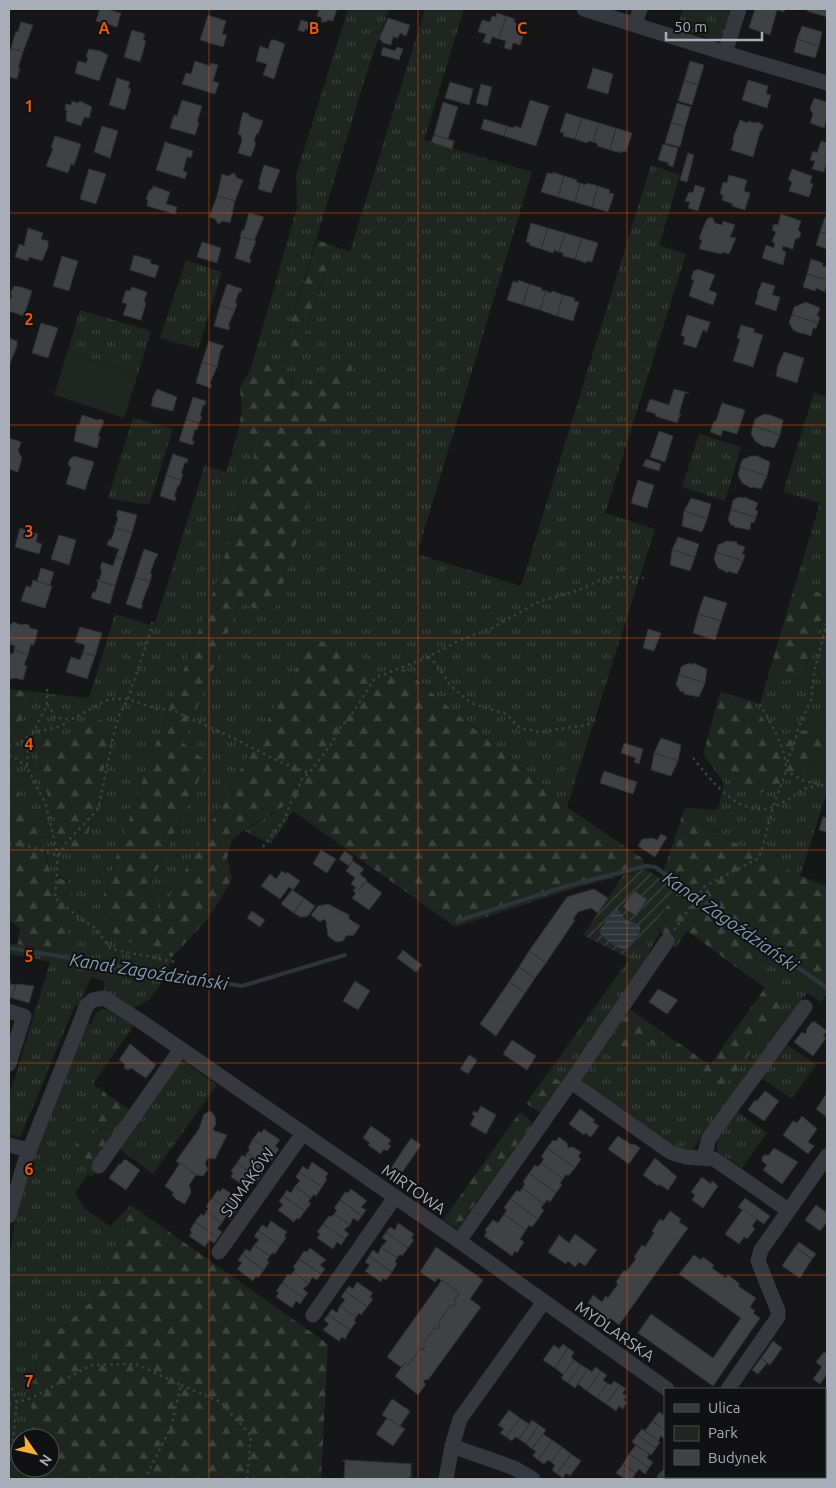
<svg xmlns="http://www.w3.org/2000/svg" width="836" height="1488" font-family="Ubuntu,sans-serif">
<defs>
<pattern id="grass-tufts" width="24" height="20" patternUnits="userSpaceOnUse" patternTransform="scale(1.25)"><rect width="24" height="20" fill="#1e261f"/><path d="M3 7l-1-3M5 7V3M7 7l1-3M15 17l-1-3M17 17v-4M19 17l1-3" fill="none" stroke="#3c433d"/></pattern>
<pattern id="forest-firs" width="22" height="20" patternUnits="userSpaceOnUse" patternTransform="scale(1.25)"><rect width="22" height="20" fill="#1e261f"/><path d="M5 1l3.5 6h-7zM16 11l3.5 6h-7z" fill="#3c433d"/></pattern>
<pattern id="garden-furrows" width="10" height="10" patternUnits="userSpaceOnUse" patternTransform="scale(1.25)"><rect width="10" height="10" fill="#1e261f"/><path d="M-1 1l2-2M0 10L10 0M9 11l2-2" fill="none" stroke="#3c433d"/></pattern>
<pattern id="water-rules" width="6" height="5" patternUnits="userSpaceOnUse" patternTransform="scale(1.25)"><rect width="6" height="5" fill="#2c353c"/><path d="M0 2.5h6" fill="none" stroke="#485056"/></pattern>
</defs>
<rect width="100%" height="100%" fill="#161618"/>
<g fill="url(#grass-tufts)">
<path d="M348 9H389L367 72 283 348 303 341 334 246 350 251 425 9H464L424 140 532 172 417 554 521 586 651 165 680 175 659 245 686 254 605 513 655 529 567 807 405 669 380 678 314 636 162 912 147 892 207 762 182 743 240 602 273 615 341 367 334 375 312 376 305 396 292 389V381L260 367 250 371 297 208 296 175Z"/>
<path d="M683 9H736L726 43 677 28Z"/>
<path d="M186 260 222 272 198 349 160 338Z"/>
<path d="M80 310 151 331 138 374 67 353Z"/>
<path d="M814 393 827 397V595L795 585 820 503 783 492Z"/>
<path d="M133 418 173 429 149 505 108 498Z"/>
<path d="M699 434 741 447 725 501 682 487Z"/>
<path d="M237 436 258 442 248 481 215 587 149 762 104 893 100 910 116 937 172 957C165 977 155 1004 131 1008L104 990V981L91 977 79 1006 75 1005 20 1138 9 1134V1097L50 962 9 954V943L64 953 68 880 52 873 49 867 44 842 59 835 70 849 79 864 96 808 111 732 78 726 69 738 38 753 43 781 56 820 47 825 37 834 20 803 18 775 9 767V731L16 730 35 692 89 698 115 614 154 626 205 465 226 472Z"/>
<path d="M827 603V726L774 737 752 701 760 704 770 669 783 681 803 677Z"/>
<path d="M706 744 754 796 776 786 815 763 827 769V795H826L800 876 757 855 683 813 685 808 718 810 724 783 703 754Z"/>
<path d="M284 806 293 811 271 844 244 831Z"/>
<path d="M654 924 660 932 632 984 562 1083 548 1073Z"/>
<path d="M763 948 827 993V997L825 996 821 1002 807 993 692 1150 680 1151 582 1080 584 1069 605 1040 637 1033 722 1090 773 985 756 967Z"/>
<path d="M101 1009 108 1010 134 1025 93 1084 103 1091 96 1119 102 1128 75 1144 83 1157 94 1165 98 1170 92 1177 88 1174 75 1193 85 1209 110 1226 131 1205 122 1236 97 1296 64 1326 42 1342 37 1362 27 1438H20V1468H23L21 1479H9V1263L14 1225 32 1163 88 1023 91 1024 96 1013Z"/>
<path d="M785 1043 816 1065 792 1099 760 1077Z"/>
<path d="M180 1059 217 1085 153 1174 117 1147Z"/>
<path d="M736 1111 767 1133 742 1168 717 1151V1137Z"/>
</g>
<g fill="url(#forest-firs)">
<path d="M317 240 334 246 303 341 295 355 283 348Z"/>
<path d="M278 361C288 369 291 377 292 389L305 396 312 376 334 375 341 367 352 364 273 616 240 602 183 743 207 762 147 892 162 912 314 636 380 678 404 669 567 807 643 859 646 869 572 889 455 927 293 811 284 806 250 826 232 840 227 857 232 878 217 905 204 923 172 957 116 937 100 910 104 893 149 762 215 587 248 481 257 442 237 436 242 411 240 387 250 371Z"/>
<path d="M795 585 827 595V603L803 677 783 681 770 669Z"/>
<path d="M9 689 35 692 16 730 9 731Z"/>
<path d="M720 692 752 701 774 736 827 726V769L815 763 776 786 754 796 706 744Z"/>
<path d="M89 716 105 722 111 732 96 808 79 864 70 859V849L59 835 44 842C46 851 46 868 53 874 61 880 65 877 73 888L64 953 17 944 20 929 9 920V767L18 775 20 802 30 806 36 823 37 834 47 825 56 820 43 781 38 752 47 737 69 738 78 726Z"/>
<path d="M683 813C730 840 776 868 827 886V993L763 948 756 967 773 985 782 1011 722 1090 637 1033 622 1054 605 1040 631 1010 710 1065 765 988 687 931 675 948 654 924 678 891 661 879Z"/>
<path d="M548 1073 562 1083 540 1113 526 1103Z"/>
<path d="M103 1091 131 1111 93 1164 83 1157 75 1144 102 1128 96 1119Z"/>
<path d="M520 1112 529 1119 532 1124 457 1229 443 1220Z"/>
<path d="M131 1205 328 1344 321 1479H21L23 1468H50V1438H27L37 1362 42 1341 64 1326 97 1296 122 1236Z"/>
</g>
<path fill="#1e261f" d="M67 353 138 374 124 418 54 395Z"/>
<path fill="url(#garden-furrows)" d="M646 869 678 891 630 959 583 935 623 876Z"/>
<path fill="url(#water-rules)" d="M616 908 627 921 638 924 640 927V932L626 950C617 948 603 939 599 931Z"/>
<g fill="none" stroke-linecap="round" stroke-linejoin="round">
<g stroke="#2c353c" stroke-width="4">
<path d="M457 921 567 886 646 866 655 867 827 988"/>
<path d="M9 948 242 986 345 955"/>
</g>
</g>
<g fill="#404145" stroke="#303034">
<path d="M100 9H106L121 13 117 27 96 21Z"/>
<path d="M319 9H337L333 21 328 20 326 22H321L322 18 317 16Z"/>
<path d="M755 9H785L784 12 777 10 770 35 749 28Z"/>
<path d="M807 9H827V17L807 11Z"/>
<path d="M497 13 506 16 499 39 492 37 490 44 483 42 486 34 478 32 482 20 490 22 492 16 496 17Z"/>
<path d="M208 15 226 21 222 34 227 35 223 47 200 40Z"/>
<path d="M506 16 515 19 514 22 518 24 516 30 524 33 520 45 513 43 511 50 504 48 506 41 499 39Z"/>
<path d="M388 18 410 25 406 36 400 33 398 38 393 37 391 45 381 42 382 40 379 39Z"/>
<path d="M301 20 311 23 308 30 305 29 304 32 298 30Z"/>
<path d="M21 22 33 25 23 52 11 48 16 31 18 32Z"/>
<path d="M802 26 822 32 819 46 797 39Z"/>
<path d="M132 30 145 34 143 40 146 41 140 62 124 57Z"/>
<path d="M797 39 819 46 815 58 794 52Z"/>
<path d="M271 40H275L285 44 274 79 263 75 267 64 256 61 260 46 268 49Z"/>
<path d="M383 47 395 51 397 47 403 49 399 60 381 55Z"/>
<path d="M11 48 23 52 18 68H20L17 79 9 77V56Z"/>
<path d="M89 49 100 51 108 55 99 81 75 73 78 61 86 63 88 59 86 56Z"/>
<path d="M195 61 210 66 211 63 218 65 213 81 219 83 215 94 182 84 186 73 191 74Z"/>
<path d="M690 61 704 65 698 85 684 81Z"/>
<path d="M593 68 613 74 608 94 587 88Z"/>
<path d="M117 78 130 82 128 88 131 89 125 110 109 105Z"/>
<path d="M748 80 768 86 766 94 771 95 767 108 742 100Z"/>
<path d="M684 81 698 85 692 105 678 101Z"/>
<path d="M450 82 473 89 469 105 445 98Z"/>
<path d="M481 84 492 87 487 106 476 103Z"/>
<path d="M814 98 827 102V117L824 128 810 123 813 114 810 109Z"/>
<path d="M182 100 202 106 197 122 199 123 195 135 170 128 174 115 177 116Z"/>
<path d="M530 100 549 106 536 146 504 136 507 126 513 128 514 126 521 128Z"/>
<path d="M72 101 78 103 80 101 92 107 89 118 84 117 81 126 66 121 67 110H65L66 104 71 105Z"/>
<path d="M443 102 458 107 448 139 434 135Z"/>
<path d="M677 103 691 107 685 127 671 123Z"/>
<path d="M243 112 249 114V116L263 121 258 134H256L254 142 256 143 251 157 238 153 242 140 241 135 238 134Z"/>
<path d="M566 113 582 118 575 139 563 136 564 133 560 132Z"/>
<path d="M582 118 599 123 593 142 588 141 587 143 575 139Z"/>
<path d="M484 119 507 126 504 136 481 129Z"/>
<path d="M740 120 747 123 748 121 756 123 758 122 764 126 760 132 753 157 731 150 734 140 733 138Z"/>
<path d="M599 123 616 128 610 150 597 146 598 144 593 142Z"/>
<path d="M671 123 685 127 680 147 665 143Z"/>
<path d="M102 126 118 131 110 158 94 152Z"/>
<path d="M616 128 632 133 626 152 621 151V153L610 150Z"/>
<path d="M434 135 454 141 452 149 431 142Z"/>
<path d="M55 136 81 144 74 165 71 164 68 173 46 166 53 149 51 148Z"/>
<path d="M821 141 827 143 826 158 827 161 824 172 812 169 815 161 810 160 813 151 817 153Z"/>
<path d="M165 142 193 151 191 158 187 157 183 171 187 172 185 179 156 170Z"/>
<path d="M663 144 678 148 673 167 668 165 669 163 658 160Z"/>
<path d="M688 153 694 155 687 182 680 180Z"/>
<path d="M264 165 280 170 271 193 258 189 260 182H259Z"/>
<path d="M89 169 106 174 96 204 80 199Z"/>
<path d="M792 169 812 176 810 183 813 184 809 197 789 191 792 182 788 180Z"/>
<path d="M553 172 564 176 558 197 541 192 547 173 553 174Z"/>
<path d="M234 173 237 178 243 180 235 201 217 196 222 174 228 176Z"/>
<path d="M729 175 747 180 744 191 750 193 745 210 732 206 733 204 722 200 723 195 720 194 723 182 727 183Z"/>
<path d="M564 176 577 180 576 182 580 183 575 202 558 197Z"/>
<path d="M580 183 586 185 587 183 598 186 592 207 575 202Z"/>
<path d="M695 185 705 188 698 211 688 208 690 202 685 201 689 192 693 193Z"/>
<path d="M153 186 170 192 166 204 177 207 175 214 147 206 148 200 146 199 150 189 152 190Z"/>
<path d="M598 186 610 190 609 193 614 194 608 212 592 207Z"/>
<path d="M217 196 235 201 230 223 223 221 218 224 215 219 209 217Z"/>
<path d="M249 213 264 217 254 241 240 237 242 230H244Z"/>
<path d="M781 214 801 221 798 230 801 233 799 238 795 239 793 249 783 246 782 250 786 252 783 265 762 258 766 245 774 248 775 243 772 242 776 232 772 230 774 224 778 225Z"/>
<path d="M712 217 715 223 722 225 723 221 735 225 730 237 736 238 729 254 723 252 722 254 699 249 702 240 699 239 703 228 707 219Z"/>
<path d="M825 217 827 218V234L820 232Z"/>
<path d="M531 223 548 228 541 249 529 245 530 243 526 242Z"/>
<path d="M28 228 43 233 41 239 48 241V247L42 261 29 257 28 261 15 257 19 244 24 246Z"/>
<path d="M548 228 565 233 559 252 554 250 553 253 541 249Z"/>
<path d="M820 232 827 234V249L816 245Z"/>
<path d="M565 233 582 238 575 259 563 256V253L559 252Z"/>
<path d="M241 237 256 241 249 259H251L250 263 235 258Z"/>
<path d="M582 238 598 243 592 262 587 261 586 263 575 259Z"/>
<path d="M202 242 221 248 217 263 197 257Z"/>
<path d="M134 255 151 260 150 263 159 266 155 278 130 270Z"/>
<path d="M62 256 78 261 69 291 53 286Z"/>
<path d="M811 259 823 263 822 266 827 267V280L807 274Z"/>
<path d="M697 269 715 275 709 290 717 293 713 305 689 296 694 280 691 279 694 270 696 271Z"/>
<path d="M807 274 827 280 825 292 816 288 815 291 803 287Z"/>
<path d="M518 280 529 284 523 305 507 300 513 281 518 283Z"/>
<path d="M762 282 775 286 772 295 780 297 776 311 755 304 758 295 757 294Z"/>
<path d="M227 284 242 289 241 292H239L235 303 237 304 235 310 220 305Z"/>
<path d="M529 284 542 288 541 290 546 291 540 310 523 305Z"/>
<path d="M14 286 22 287 32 291 24 316 9 311V298L11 299 12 295 10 294Z"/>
<path d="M132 287 147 292 144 302 146 303 141 320 123 315 127 304 122 302 126 290 130 291Z"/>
<path d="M546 291 551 293 552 291 563 295 557 316 540 310Z"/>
<path d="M563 295 575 298 574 301 579 302 573 321 557 316Z"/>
<path d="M806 302 820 308 817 316 820 317 818 323 792 315 794 307Z"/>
<path d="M220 305 235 310 228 326 230 327 229 330 214 326Z"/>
<path d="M687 315 710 322 707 332 703 330 696 348 683 344 685 337 681 335Z"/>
<path d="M792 315 818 323 816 328H813L811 336 802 333V334L793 330 789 322Z"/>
<path d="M41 323 58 328 48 358 32 353Z"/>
<path d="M741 325 755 329 753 332 763 335 753 367 733 361 740 339 737 338Z"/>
<path d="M9 338 17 341V346L9 366Z"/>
<path d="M209 341 224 346 222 349H221L217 367 202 362Z"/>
<path d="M784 352 804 358 797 383 776 376 778 365Z"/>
<path d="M202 362 217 367 210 383 211 384V388L196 383Z"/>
<path d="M157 389 177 397 173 411 151 406 153 400 152 399Z"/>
<path d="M674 389 689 393H685L679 414 682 415H680L677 423 655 416 656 414 646 411 650 399 669 405Z"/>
<path d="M193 397 206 401 205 405H203L200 416 202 417 199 423 186 419Z"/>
<path d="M722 403 745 410 737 434 723 430 721 436 710 432 714 421H716Z"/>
<path d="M764 414 770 415 783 420 780 435 753 426 755 419Z"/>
<path d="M82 415 97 420 101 419 104 421 98 436 100 437 97 448 74 441 77 425H79Z"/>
<path d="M186 419 199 423 197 430 195 429 192 441H194L193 445 179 441Z"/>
<path d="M753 426 780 435 774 448 766 446 765 447 756 442 751 434Z"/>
<path d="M659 431 673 436 665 462 650 457Z"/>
<path d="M9 438 21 442 18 451 22 458 18 472 9 469Z"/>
<path d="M173 454 188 459 187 463 185 462 181 474H183L181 480 166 475Z"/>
<path d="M74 456 94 462 85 490 66 484 71 468 68 464 70 459Z"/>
<path d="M751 456H757L770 462 767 476 740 467 742 460Z"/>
<path d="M646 459 661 464 659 471 643 466Z"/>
<path d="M740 467 767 476 761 489 753 487 751 488 742 483 738 475Z"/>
<path d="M166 475 181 480 179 486 178 485 174 497H176L175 501 160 496Z"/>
<path d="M638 480 654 485 647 508 631 503Z"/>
<path d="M739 497 743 498 744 497 758 503 755 510 758 511 756 517 731 510 733 500Z"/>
<path d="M691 498 711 504 707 519 684 511Z"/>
<path d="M118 510 137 515 132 533 113 527H115L117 521 118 517 116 516Z"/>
<path d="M731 510 756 517 754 523 751 522 750 530 734 527 735 526 731 525 728 519Z"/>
<path d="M684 511 707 519 702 532 682 526Z"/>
<path d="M113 527 132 533 123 560 116 557 119 549 107 545 109 539 111 540 113 535 115 529Z"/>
<path d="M20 528 38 534 36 542 42 544 39 554 15 547Z"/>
<path d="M59 535 76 540 69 565 51 559Z"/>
<path d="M678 537 699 544 695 557 672 550Z"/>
<path d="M727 541 737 542V544L745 547 742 554 745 555 743 561 716 552 718 545Z"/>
<path d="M144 549 158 554 157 557H156L150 574H152L150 582 135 577Z"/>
<path d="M672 550 695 557 690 571 670 565Z"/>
<path d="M716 552 743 561 737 574 728 571V573L718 568 714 559Z"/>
<path d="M116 557 123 560 115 586 96 580H99L101 574 102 569H100L102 562 113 566Z"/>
<path d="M41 568 54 572 50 585 37 581Z"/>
<path d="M135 577 150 582 141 605H143L141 609 126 604Z"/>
<path d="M33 580 52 586 45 608 21 601 26 586 31 587Z"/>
<path d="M96 580 115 586 110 604 91 598 93 592H95L97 588 98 582Z"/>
<path d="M704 596 727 603 721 621 698 614Z"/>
<path d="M698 614 721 621 715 640 693 633Z"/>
<path d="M13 622 22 625 24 624 29 625 30 628 38 630 34 645 31 644 28 655 14 650 15 646 9 644V627Z"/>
<path d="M80 627 102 633 95 656 83 653 85 645 75 642Z"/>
<path d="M648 629 661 633 654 651 643 648Z"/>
<path d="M14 650 28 655 24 665 27 666 23 680 15 678 12 679 9 678V653L13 654Z"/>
<path d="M83 653 95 656 87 679 66 672 71 657 80 660Z"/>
<path d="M689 663 693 665V663L707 669 705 683 679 675 681 667Z"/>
<path d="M679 675 705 683 699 697 684 694V692L680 691 676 684Z"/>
<path d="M661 738 681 745 678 761 654 753Z"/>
<path d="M624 743 643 749 639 764 634 762 636 758 621 753Z"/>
<path d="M654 753 678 761 671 776 651 770Z"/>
<path d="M604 771 637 782 633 794 600 783Z"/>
<path d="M823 817 827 818V832L819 830Z"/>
<path d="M661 834 667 837 655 857 638 846 642 839 653 838 657 840Z"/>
<path d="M321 850 336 859 327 873 313 864Z"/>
<path d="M345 851 353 857 352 860 353 861 349 866 339 859Z"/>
<path d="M353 861 364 869 360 874 367 880 359 890 351 884 355 878 346 871Z"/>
<path d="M282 871 286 874 287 872 300 881 293 890 289 887 280 899 261 886 270 874 276 879Z"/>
<path d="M366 881 382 893 369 910 352 898 356 893 353 891 356 887 359 890Z"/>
<path d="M594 889 608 898 598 913 591 908 578 912 573 919 575 920 546 963 529 951 567 897Z"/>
<path d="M292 890 304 898 294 913 281 904Z"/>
<path d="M634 891 647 899 636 916 623 907Z"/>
<path d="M304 898 315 906 308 916 304 917H300L294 913Z"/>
<path d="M328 904 349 915V919L360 926 354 935 346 936 343 941 336 942 328 936 326 921 324 919 320 922 311 915 318 906Z"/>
<path d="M252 911 265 920 260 927 247 918Z"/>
<path d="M403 950 422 965 416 972 397 958Z"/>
<path d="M529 951 546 963 535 978 519 967Z"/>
<path d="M519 967 535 978 525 993 509 982Z"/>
<path d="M9 980 11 981 10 984 16 985V984L12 998 9 997Z"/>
<path d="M355 981 370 991 358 1010 343 1001Z"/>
<path d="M509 982 525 993 496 1036 480 1024Z"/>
<path d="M16 984 34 986 29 1003 12 998Z"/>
<path d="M658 989 678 1000 667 1014 649 1002Z"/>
<path d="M812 1022H815L827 1031 823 1036 826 1038 813 1056 794 1042 802 1032 805 1034 807 1031 806 1030Z"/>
<path d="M512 1040 536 1056 527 1070 503 1054Z"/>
<path d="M130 1044 156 1065 146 1078 131 1068 128 1070 124 1068 125 1064 119 1060Z"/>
<path d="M469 1055 477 1060 468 1074 460 1069Z"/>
<path d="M765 1091 779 1101 764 1121 748 1110 755 1100 757 1101Z"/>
<path d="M827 1093V1117L816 1109Z"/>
<path d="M481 1106 496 1115 486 1134 470 1125 475 1116 472 1114 474 1111 477 1113Z"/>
<path d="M580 1109 595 1120 593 1122 599 1126 591 1137 585 1133 584 1135 569 1124Z"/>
<path d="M211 1111 215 1116 216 1124 213 1129 215 1131 227 1135 215 1159 208 1158 205 1163 208 1169 203 1176 196 1175 176 1161 199 1129 204 1114Z"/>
<path d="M802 1116 817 1129 808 1142 814 1146 808 1154 783 1135 793 1121 797 1123Z"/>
<path d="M371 1126 391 1140 388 1144 391 1146 387 1151 384 1149 381 1154 368 1145 370 1143 363 1138Z"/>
<path d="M264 1129 280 1140 275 1146 279 1149 275 1155 253 1139 259 1131 261 1133Z"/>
<path d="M618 1136 632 1145 634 1144 640 1148 629 1164 608 1149Z"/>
<path d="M559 1137 567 1143 568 1148 573 1147 581 1152 578 1157 581 1159 575 1168 547 1148 553 1140 556 1141Z"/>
<path d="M411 1138 421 1145 401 1174 391 1168Z"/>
<path d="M253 1139 275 1155 272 1161 267 1157 263 1164 247 1153 250 1149 248 1148Z"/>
<path d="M547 1148 575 1168 568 1176 566 1174 563 1179 541 1163 544 1159 541 1157Z"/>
<path d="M774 1148 798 1162 782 1184 763 1170 767 1165 762 1161V1158L764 1155H769Z"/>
<path d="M247 1153 263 1164 258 1170 263 1173 259 1179 237 1163 242 1155 245 1157Z"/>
<path d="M655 1158 677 1177 668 1190 659 1184 658 1186 643 1175Z"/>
<path d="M125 1159 140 1170 126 1190 109 1178 119 1164 120 1165Z"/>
<path d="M312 1162 328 1173 325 1178 327 1179 322 1187 299 1172 303 1166 308 1170Z"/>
<path d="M180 1163 196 1175 189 1185 191 1192 185 1204 177 1200 172 1195 174 1193 165 1186Z"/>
<path d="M237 1163 259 1179 255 1184 250 1181 247 1188 231 1177 233 1173 231 1171Z"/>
<path d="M541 1163 563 1179 560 1183 562 1185 556 1193 529 1173 535 1165 538 1167Z"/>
<path d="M299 1172 322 1187 316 1196 314 1194 311 1198 295 1186 300 1181 296 1177Z"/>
<path d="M529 1173 556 1193 550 1202 547 1200 544 1204 522 1188 525 1184 523 1182Z"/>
<path d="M702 1177 711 1184 712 1181 718 1186 703 1208 692 1200 695 1195 691 1192Z"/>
<path d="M295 1186 311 1198 308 1202 311 1203 305 1211 283 1196 287 1190 291 1193Z"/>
<path d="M223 1188 239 1199 233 1205 238 1208 234 1214 212 1198 218 1190 220 1192Z"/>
<path d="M522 1188 544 1204 541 1208 544 1210 538 1219 510 1199 517 1190 520 1192Z"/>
<path d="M351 1189 367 1201 361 1207 366 1210 362 1216 340 1200 345 1192 348 1193Z"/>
<path d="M283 1196 305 1211 299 1219 297 1218 294 1222 278 1210 283 1205 279 1201Z"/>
<path d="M212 1198 234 1214 230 1220 226 1216 222 1223 206 1212 209 1208 206 1207Z"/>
<path d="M745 1198 770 1216 764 1224 738 1207Z"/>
<path d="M510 1199 538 1219 532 1227 529 1225 526 1230 504 1214 507 1210 504 1208Z"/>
<path d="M340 1200 362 1216 358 1221 353 1218 350 1225 334 1214 337 1210 334 1208Z"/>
<path d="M816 1205 827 1213V1222L820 1231 805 1220Z"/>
<path d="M743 1209 757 1219 752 1226 755 1229 747 1239 744 1237 739 1244 725 1234Z"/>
<path d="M670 1211 681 1219 679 1222 688 1228 619 1325 610 1318 607 1322 597 1315 599 1311 588 1303 593 1295 602 1302 606 1296 608 1298 618 1284 616 1282 624 1270 626 1272 636 1259 634 1257 642 1245 645 1247 654 1233 652 1231 660 1219 663 1221Z"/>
<path d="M206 1212 222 1223 217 1229 222 1232 218 1238 195 1222 201 1214 204 1216Z"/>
<path d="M334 1214 350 1225 344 1230 349 1234 345 1239 323 1224 329 1216 331 1217Z"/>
<path d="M504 1214 526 1230 520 1239 524 1242 517 1253 515 1251 512 1256 484 1236 487 1232 485 1230 493 1220 498 1223Z"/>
<path d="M271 1221 287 1232 284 1236 286 1238 280 1246 258 1231 262 1225 267 1228Z"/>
<path d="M195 1222 218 1238 214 1243 209 1240 205 1247 189 1236 192 1232 190 1230Z"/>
<path d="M398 1223 414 1234 411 1238 414 1240 408 1248 386 1232 390 1227 395 1230Z"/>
<path d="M323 1224 345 1239 341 1245 337 1242 333 1249 317 1238 320 1234 317 1232Z"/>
<path d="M258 1231 280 1246 275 1254 272 1253 270 1256 254 1245 259 1240 254 1236Z"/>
<path d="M386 1232 408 1248 402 1256 400 1254 397 1258 381 1247 387 1241 382 1238Z"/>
<path d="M575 1234 597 1250 585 1266 579 1262 575 1267 568 1261 566 1264 548 1252 559 1235 569 1243Z"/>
<path d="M799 1242 816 1254 812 1259 795 1247Z"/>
<path d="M254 1245 270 1256 267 1260 269 1262 264 1270 242 1254 246 1249 250 1252Z"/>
<path d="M381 1247 397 1258 395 1262 397 1264 392 1272 369 1256 373 1250 378 1254Z"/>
<path d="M436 1247 483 1280 470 1299 481 1307 428 1380 426 1379 423 1382 426 1384 418 1395 395 1376 405 1363 408 1365 420 1348 422 1350 425 1346 423 1344 435 1327 438 1329 440 1325 438 1323 451 1305 453 1307 456 1303 454 1301 459 1293 438 1278 435 1282 420 1272Z"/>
<path d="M795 1247 812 1259 800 1278 782 1266Z"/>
<path d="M310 1248 326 1260 320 1265 325 1269 321 1274 299 1259 304 1251 307 1252Z"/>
<path d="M242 1254 264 1270 258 1278 256 1276 253 1281 237 1269 242 1263 238 1260Z"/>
<path d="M694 1255 701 1260 703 1257 714 1265 712 1268 726 1278 728 1275 740 1284 738 1286 756 1298 750 1307 755 1311 753 1313 760 1318 713 1386 638 1333 651 1314 713 1358 741 1318 679 1274Z"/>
<path d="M369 1256 392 1272 386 1280 383 1278 381 1282 365 1271 370 1265 365 1262Z"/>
<path d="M299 1259 321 1274 317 1280 312 1277 309 1284 293 1272 295 1269 293 1267Z"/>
<path d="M293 1272 309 1284 303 1289 308 1293 304 1298 282 1283 288 1274 290 1276Z"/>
<path d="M442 1280 459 1293 454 1301 456 1303 453 1307 451 1305 438 1323 440 1325 438 1329 435 1327 423 1344 425 1346 422 1350 420 1348 408 1365 405 1363 401 1367 387 1357Z"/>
<path d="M357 1282 373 1293 370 1297 373 1299 367 1307 345 1291 349 1286 353 1289Z"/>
<path d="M282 1283 304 1298 300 1304 296 1301 292 1308 276 1297 279 1292 276 1291Z"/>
<path d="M345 1291 367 1307 361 1315 359 1313 356 1317 340 1306 345 1300 341 1297Z"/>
<path d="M340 1306 356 1317 354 1321 356 1322 350 1330 328 1315 332 1309 337 1313Z"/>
<path d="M328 1315 350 1330 345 1339 342 1337 339 1341 323 1330 329 1324 324 1320Z"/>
<path d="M773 1341 782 1348 770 1365 761 1358Z"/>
<path d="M563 1344 568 1348 555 1368 543 1360 554 1345 559 1349Z"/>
<path d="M568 1348 574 1352 571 1357 574 1360 564 1375 555 1368Z"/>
<path d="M824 1352 827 1354V1374L820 1384 813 1379 822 1367 816 1362Z"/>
<path d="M761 1358 767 1363 758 1374 752 1370Z"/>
<path d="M574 1360 581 1365 568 1383 561 1378Z"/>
<path d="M581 1365 588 1369 575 1388 568 1383Z"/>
<path d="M595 1367 601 1371 587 1391 578 1384 588 1369 592 1372Z"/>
<path d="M601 1371 607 1375 603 1380 607 1383 597 1398 587 1391Z"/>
<path d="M614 1381 620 1385 606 1404 597 1398 607 1383 611 1385Z"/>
<path d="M620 1385 626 1389 622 1393 627 1396 624 1400 627 1402 623 1409 619 1406 616 1411 606 1404Z"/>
<path d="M392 1399 410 1411 400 1426 382 1415Z"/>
<path d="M509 1410 520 1418 506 1437 500 1433 504 1429 498 1425Z"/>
<path d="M659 1412 665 1416V1430L652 1421Z"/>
<path d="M387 1418 405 1429 393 1446 376 1434Z"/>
<path d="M520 1418 529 1424 519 1439 515 1437 512 1441 506 1437Z"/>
<path d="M532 1420 539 1425 526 1444 519 1439Z"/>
<path d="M652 1421 665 1430V1439L661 1436 658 1441 645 1431Z"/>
<path d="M539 1425 546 1430 532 1449 526 1444Z"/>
<path d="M642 1429 660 1442 656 1448 637 1435Z"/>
<path d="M543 1434 552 1440 538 1460 533 1456 536 1451 532 1449Z"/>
<path d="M637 1435 656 1448 651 1455 632 1442Z"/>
<path d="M552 1440 562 1447 551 1462 548 1460 544 1464 538 1460Z"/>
<path d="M636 1445 649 1454 647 1458 653 1462 649 1468 629 1454Z"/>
<path d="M562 1447 571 1454 557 1474 552 1470 555 1465 551 1462Z"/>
<path d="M571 1454 581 1461 570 1476 566 1473 563 1478 557 1474Z"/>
<path d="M629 1454 649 1468 645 1474 639 1469 636 1473 623 1464Z"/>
<path d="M345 1460 414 1464H411V1476H413H410V1479H344L345 1461H342Z"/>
<path d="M623 1464 636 1473 633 1477 637 1479H625L616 1473Z"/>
</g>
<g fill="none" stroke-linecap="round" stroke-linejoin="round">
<g stroke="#3d3f44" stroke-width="2.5" stroke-dasharray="2.5 4" stroke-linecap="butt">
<path d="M428 657 436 664 451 686 471 703 506 714 520 728 539 732 587 725 597 718"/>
<path d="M47 689V705L33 733 28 750 27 767 46 805 58 856 55 898 83 921 93 926 111 949 175 962"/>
<path d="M760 704C770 723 787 748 786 771L804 781 827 786"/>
<path d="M47 705 50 707 54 717 70 720 109 699H128L157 709 172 710 229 736 278 761 309 773"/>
<path d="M9 746 20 743 33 733 61 726 69 721"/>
<path d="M9 755 17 759 27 767"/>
<path d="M693 758C713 782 741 822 778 805 788 801 796 793 805 789 810 787 815 787 820 785"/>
<path d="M787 762 793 747 799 726 811 700 814 673 827 621"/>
<path d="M9 843 32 847 58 856 66 843 98 809 115 729 120 713 128 699 150 633 153 620"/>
<path d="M263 847 285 819 290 804 296 796 301 780 309 773 333 742 336 733 354 711 375 678 428 657 458 641 492 628 540 601 577 591 602 579 619 577 644 578"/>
<path d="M674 930 705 886 757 859 761 853 773 807 786 771"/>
<path d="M9 1382 17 1402 11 1458 9 1461"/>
<path d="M181 1385 221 1402 251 1436 247 1479"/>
<path d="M9 1404 32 1398 91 1365 136 1364 181 1385 171 1427 145 1479"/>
</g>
<g stroke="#37383d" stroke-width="15">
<path d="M584 9 725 53 827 83"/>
<path d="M635 24 640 9"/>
<path d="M725 53 739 9"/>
<path d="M9 1011 24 1016 9 1064"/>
<path d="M571 1082 670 1152 685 1157 714 1159 788 1210"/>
<path d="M9 1145 29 1150"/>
<path d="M704 1157 709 1138 805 1007"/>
<path d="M99 1166 181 1049"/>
<path d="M9 1216 25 1161 87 1005 93 1000 104 998 139 1020 459 1241 667 1389"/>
<path d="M459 1241 571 1082 667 941"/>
<path d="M219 1252 303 1133"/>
<path d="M313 1315 395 1197"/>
<path d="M728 1389 778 1317V1311L758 1261 761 1250 827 1156"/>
<path d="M452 1446 514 1468 533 1479"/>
<path d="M790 1477 794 1479"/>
<path d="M446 1479 452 1446 460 1419 543 1303"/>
<path d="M664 1479 666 1477"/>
<path d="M681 1479 683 1477"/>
</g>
</g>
<path fill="none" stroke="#e8590c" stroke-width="1" stroke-opacity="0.55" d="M209 9V1479M418 9V1479M627 9V1479M9 213H827M9 425H827M9 638H827M9 850H827M9 1063H827M9 1275H827"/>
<g text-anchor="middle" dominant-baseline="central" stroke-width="4" stroke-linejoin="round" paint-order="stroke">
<g font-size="16" fill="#a8adb8" stroke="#111113">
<text transform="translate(247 1182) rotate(-55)">SUMAKÓW</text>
<text transform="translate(414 1189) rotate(35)">MIRTOWA</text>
<text transform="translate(615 1331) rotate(35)">MYDLARSKA</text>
</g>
<g font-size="18" font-style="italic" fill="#7f9bb3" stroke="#111113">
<text transform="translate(731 921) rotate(35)">Kanał Zagoździański</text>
<text transform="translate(149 971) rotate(9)">Kanał Zagoździański</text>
</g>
</g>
<g font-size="16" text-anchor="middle" font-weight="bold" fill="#e8590c" stroke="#111113" stroke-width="4" stroke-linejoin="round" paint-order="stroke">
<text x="104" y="34">A</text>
<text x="314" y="34">B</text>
<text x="522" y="34">C</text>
<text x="29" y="112">1</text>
<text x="29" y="325">2</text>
<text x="29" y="537">3</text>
<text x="29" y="750">4</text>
<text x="29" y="962">5</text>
<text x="29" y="1175">6</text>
<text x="29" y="1387">7</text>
</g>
<rect width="836" height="1488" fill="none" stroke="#a8adb8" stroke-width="20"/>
<rect x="664" y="1388" width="162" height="90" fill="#111113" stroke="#4d4f55"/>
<rect x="674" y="1404" width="25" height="8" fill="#37383d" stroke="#4d4f55"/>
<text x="708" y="1413" font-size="15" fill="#a8adb8">Ulica</text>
<rect x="674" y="1426" width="25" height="15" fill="#1e261f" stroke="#4d4f55"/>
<text x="708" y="1438" font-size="15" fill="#a8adb8">Park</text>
<rect x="674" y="1450" width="25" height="15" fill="#404145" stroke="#4d4f55"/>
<text x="708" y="1463" font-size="15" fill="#a8adb8">Budynek</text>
<g transform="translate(35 1453) rotate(124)"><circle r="24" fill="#111113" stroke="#4d4f55"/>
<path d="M0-4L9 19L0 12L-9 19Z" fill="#f2b134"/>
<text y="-8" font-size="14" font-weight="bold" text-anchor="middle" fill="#a8adb8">N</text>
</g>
<path d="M666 32v8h96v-8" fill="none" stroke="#a8adb8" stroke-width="2.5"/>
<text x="674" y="32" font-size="15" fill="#a8adb8" stroke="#111113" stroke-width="4" paint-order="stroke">50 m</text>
</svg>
